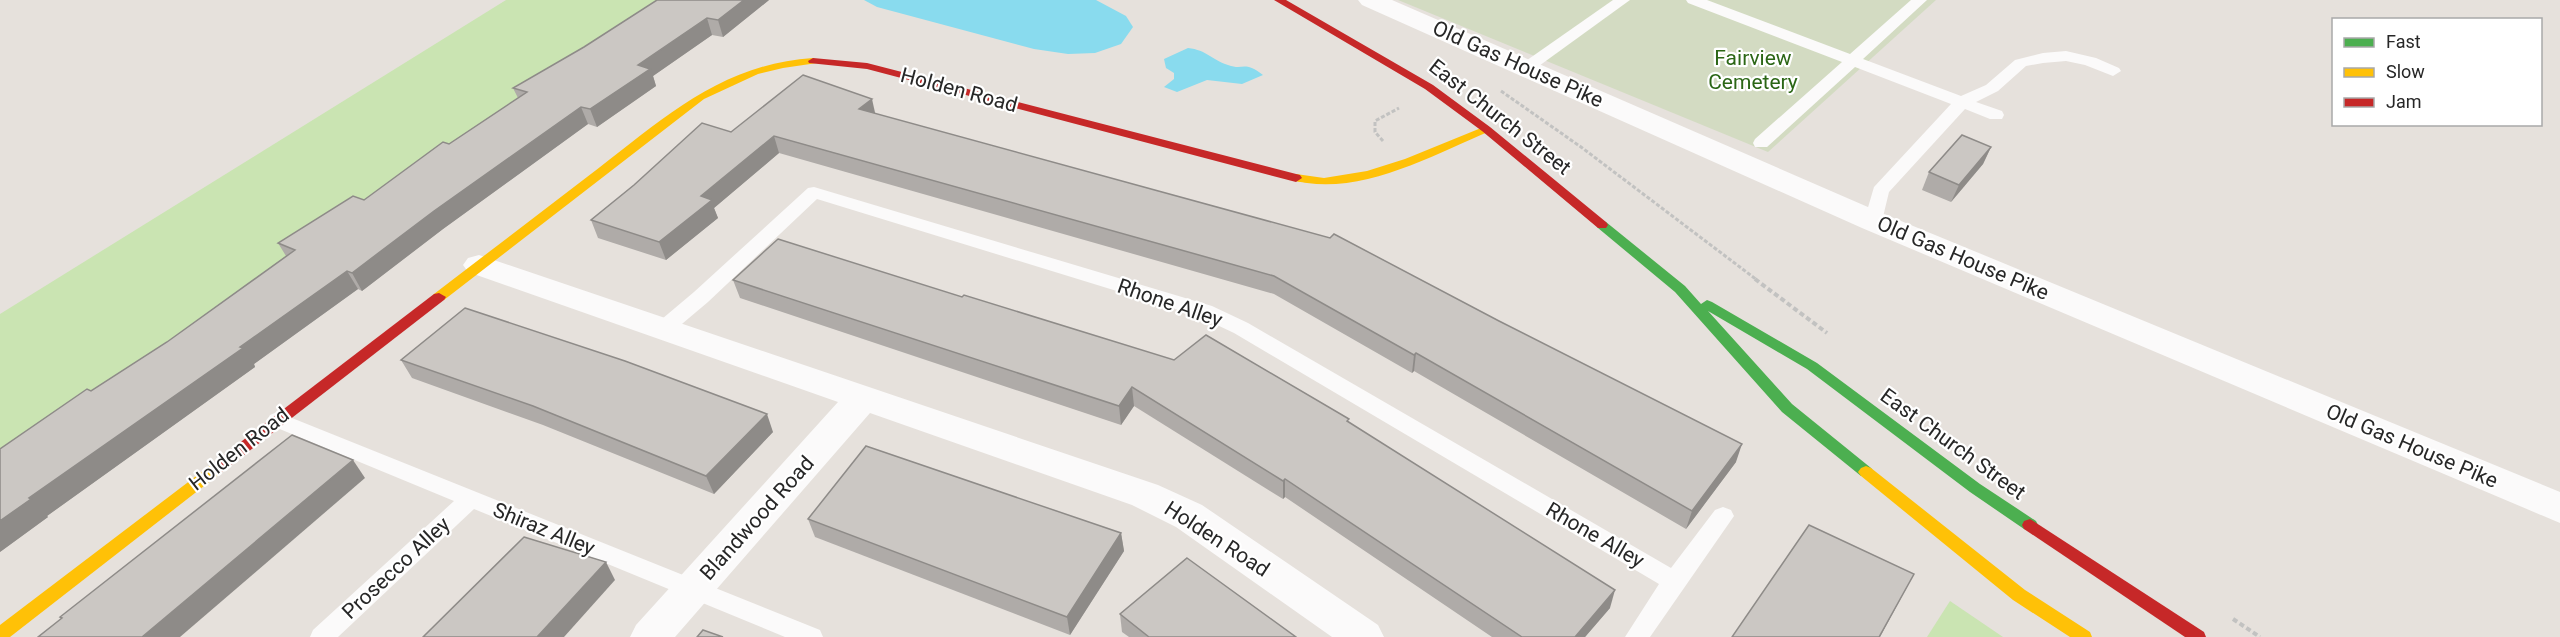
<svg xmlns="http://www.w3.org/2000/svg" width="2560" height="637" font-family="Roboto,sans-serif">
<rect width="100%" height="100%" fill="#e6e1dc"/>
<g fill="#cae4b2">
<path d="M506 0H673L0 464V314Z"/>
<path d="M1950 601 2003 637H1927Z"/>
</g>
<path fill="#d3dbc2" d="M1398 0H1936L1768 152Z"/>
<g fill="#89dbee">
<path d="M864 0H1096L1126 16 1133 27 1121 44 1095 53 1068 54 1034 49 877 7Z"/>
<path d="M1188 48C1207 50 1212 60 1228 65 1244 71 1243 60 1263 75L1242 84 1207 80 1177 92 1164 87 1174 79V73L1166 68 1164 59Z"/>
</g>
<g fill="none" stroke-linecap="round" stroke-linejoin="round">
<g stroke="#c2c2c1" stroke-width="3" stroke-dasharray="4 2" stroke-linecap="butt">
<path d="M1501 91 1581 147 1757 280"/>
<path d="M1383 141 1375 132V121L1399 108"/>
</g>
<g stroke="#c2c2c1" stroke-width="4" stroke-dasharray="5 3" stroke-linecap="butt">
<path d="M1755 279 1827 333"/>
<path d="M2233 619 2260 637"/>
</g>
<g fill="#fbfafa" fill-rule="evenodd">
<path d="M1613 0H1630L1532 71H1520L1518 68 1520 65Z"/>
<path d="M1686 0H1707L1850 54 1911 0H1927L1863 59 1961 96 1986 85 2015 60 2043 53 2066 51 2096 58 2119 68 2121 71 2113 76 2085 65 2066 61 2043 63 2026 66 1998 91 1976 102 2002 111 2004 115 2002 119H1990L1965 109 1889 192 1882 221 1879 225H1867L1864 221 1874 187 1951 104 1855 67 1767 147H1755L1753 143 1755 139 1842 62 1688 3Z"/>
<path d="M814 187 1212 306 1248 323 1671 568 1715 510 1723 507 1731 510 1734 516 1650 637H1625L1659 584 1234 333 1198 316 817 199 708 302 670 334 663 336 656 334 653 329 656 324 694 292 808 188Z"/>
<path d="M277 412 820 630 823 637H785L474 509 338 637H310L313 630 454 501 270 425 267 420 270 415Z"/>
</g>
<g fill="#fbfafa" fill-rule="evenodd">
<path d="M1358 0H1392L1884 214 2560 492V523L1862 228 1362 5Z"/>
<path d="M479 255 1158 485 1202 505 1378 625 1384 637H1332L1176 527 1132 505 870 413 675 637H630L636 625 838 402 468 272 463 265 468 258Z"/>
</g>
<path fill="#4caf50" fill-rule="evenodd" d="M1602 221 1606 222 1685 286 1701 304 1707 300 1712 302 1817 363 1980 484 2036 521 2038 525 2036 529 2030 531 2024 529 1970 492 1807 369 1708 311 1792 404 1871 468 1874 472 1871 476H1861L1782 412 1675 292 1598 228 1596 225Z"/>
<g fill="#ffc107" fill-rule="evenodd">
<path d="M813 58 818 61 817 63 783 68 758 74 704 99 444 300H434L432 297 434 294C485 255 536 216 587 177 659 123 718 64 813 58Z"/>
<path d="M1486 126 1492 129 1490 131C1436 154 1367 192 1307 183 1301 182 1295 182 1290 178L1296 174 1324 178 1367 171 1405 159Z"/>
<path d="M217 462 222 464 225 468 222 472 10 637H0V625L212 464Z"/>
<path d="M1866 466 1871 468 2025 590 2090 632 2092 637H2070L2013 600 1861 476 1858 472 1861 468Z"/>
</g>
<g fill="#c62828" fill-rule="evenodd">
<path d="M1274 0H1286L1433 85 1490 127 1606 222 1608 225 1606 228H1598L1482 131 1425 89Z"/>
<path d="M813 58 867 63 1300 175 1302 178 1296 182 867 69 809 63 808 61Z"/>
<path d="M439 293 446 297 444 300 222 472H212L209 468 212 464 434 294Z"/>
<path d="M2030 519 2204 632 2206 637H2185L2024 529 2022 525 2024 521Z"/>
</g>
</g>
<g fill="#afaba8">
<path d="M657 0H769L723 37 712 35 653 76 656 86 597 127 588 124 443 229 362 291 358 289 254 364 255 367 47 516 48 517 0 552 91 391 167 342 286 256 278 243 364 200 518 98 513 88 584 47Z"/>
<path d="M875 114 1736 462 1686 529 1414 371 1412 373 1274 294 779 153 714 208 718 218 666 260 598 238 591 220 634 185 731 132Z"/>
<path d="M1991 147 1983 164 1951 202 1922 190 1929 172Z"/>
<path d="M733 280 1349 422 1610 608 1585 637H1492L1285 497 1283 499 1134 406 1121 425 740 298Z"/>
<path d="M401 360 773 432 714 494 543 425 412 378Z"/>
<path d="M808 519 1121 533 1124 551 1070 635 815 537Z"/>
<path d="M1120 614 1296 637H1129L1122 632Z"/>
</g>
<g fill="#8e8b88">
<path d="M744 0H769L723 37 718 20Z"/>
<path d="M707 18 712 35 653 76 656 86 597 127 590 109 638 65Z"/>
<path d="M872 99 876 117 859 109Z"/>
<path d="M581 107 588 124 443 229 362 291 352 273 434 211Z"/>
<path d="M774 136 779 153 714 208 718 218 666 260 659 242 701 196Z"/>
<path d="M1991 147 1983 164 1951 202 1959 185Z"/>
<path d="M347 271 358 289 254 364 255 367 47 516 48 517 0 552V521L29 498 240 347Z"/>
<path d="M1416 353 1414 371 1412 373 1414 355Z"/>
<path d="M1132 387 1134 406 1121 425 1119 406Z"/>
<path d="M767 414 773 432 714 494 706 476Z"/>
<path d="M1742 444 1736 462 1686 529 1692 511Z"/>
<path d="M353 460 365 478 180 637H142Z"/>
<path d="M1285 479V497L1283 499V481Z"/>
<path d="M1121 533 1124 551 1070 635 1067 617Z"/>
<path d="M606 562 615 580 564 637H537Z"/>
<path d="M1914 574 1880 637H1879Z"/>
<path d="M1615 590 1610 608 1585 637H1575Z"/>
</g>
<g fill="#cbc7c3" stroke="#8e8b88" stroke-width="1.5">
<path d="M657 0H744L718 20 707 18 638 65 650 69 590 109 581 107 434 211 352 273 347 271 240 347 243 348 29 498 31 499 0 521V449L87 389 91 391 167 342 295 250 278 243 353 196 364 200 443 142 449 144 527 92 513 88 584 47Z"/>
<path d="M803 75 872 99 859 109 1330 238 1334 234 1499 321 1742 444 1692 511 1416 353 1414 355 1274 276 774 136 701 196 712 200 659 242 591 220 634 185 702 123 731 132Z"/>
<path d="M1962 135 1991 147 1959 185 1929 172Z"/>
<path d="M778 239 962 297 964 295 1174 360 1206 335 1349 419 1347 421 1615 590 1575 637H1522L1285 479 1283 481 1132 387 1119 406 733 280Z"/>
<path d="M465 308 625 361 767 414 706 476 533 406 401 360Z"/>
<path d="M292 435 353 460 142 637H38L62 618 60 617Z"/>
<path d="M866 446 1121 533 1067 617 808 519Z"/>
<path d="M1809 525 1914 574 1879 637H1732Z"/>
<path d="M524 537 606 562 537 637H423Z"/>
<path d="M1187 558 1296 637H1149L1120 614Z"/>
<path d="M703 630 723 637H697Z"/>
</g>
<g text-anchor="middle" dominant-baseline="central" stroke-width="4.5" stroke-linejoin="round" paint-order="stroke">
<g font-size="21" fill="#2b6615" stroke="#fff">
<text x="1753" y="58">Fairview<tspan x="1753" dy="24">Cemetery</tspan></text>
</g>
<g font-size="21" fill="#272727" stroke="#fff">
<text transform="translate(1518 64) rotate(24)">Old Gas House Pike</text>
<text transform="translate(959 90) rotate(15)">Holden Road</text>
<text transform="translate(1500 117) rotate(38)">East Church Street</text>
<text transform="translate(1963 258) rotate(23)">Old Gas House Pike</text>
<text transform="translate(1170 303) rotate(19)">Rhone Alley</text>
<text transform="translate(1953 444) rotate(36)">East Church Street</text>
<text transform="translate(2412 446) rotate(23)">Old Gas House Pike</text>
<text transform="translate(239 449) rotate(-38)">Holden Road</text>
<text transform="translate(757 518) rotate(-48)">Blandwood Road</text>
<text transform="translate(544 529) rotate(22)">Shiraz Alley</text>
<text transform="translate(1595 535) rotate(30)">Rhone Alley</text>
<text transform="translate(1217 539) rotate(33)">Holden Road</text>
<text transform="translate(396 568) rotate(-43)">Prosecco Alley</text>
</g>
</g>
<rect x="2332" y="18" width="210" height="108" fill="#ffffff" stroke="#a9a9a9" stroke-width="1.5"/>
<rect x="2344" y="38" width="30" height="9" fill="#4caf50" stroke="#a9a9a9" stroke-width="1.5"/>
<text x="2386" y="48" font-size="18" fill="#272727">Fast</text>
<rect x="2344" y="68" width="30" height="9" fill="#ffc107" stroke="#a9a9a9" stroke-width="1.5"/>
<text x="2386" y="78" font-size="18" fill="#272727">Slow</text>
<rect x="2344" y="98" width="30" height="9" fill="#c62828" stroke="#a9a9a9" stroke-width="1.5"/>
<text x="2386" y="108" font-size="18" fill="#272727">Jam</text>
</svg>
